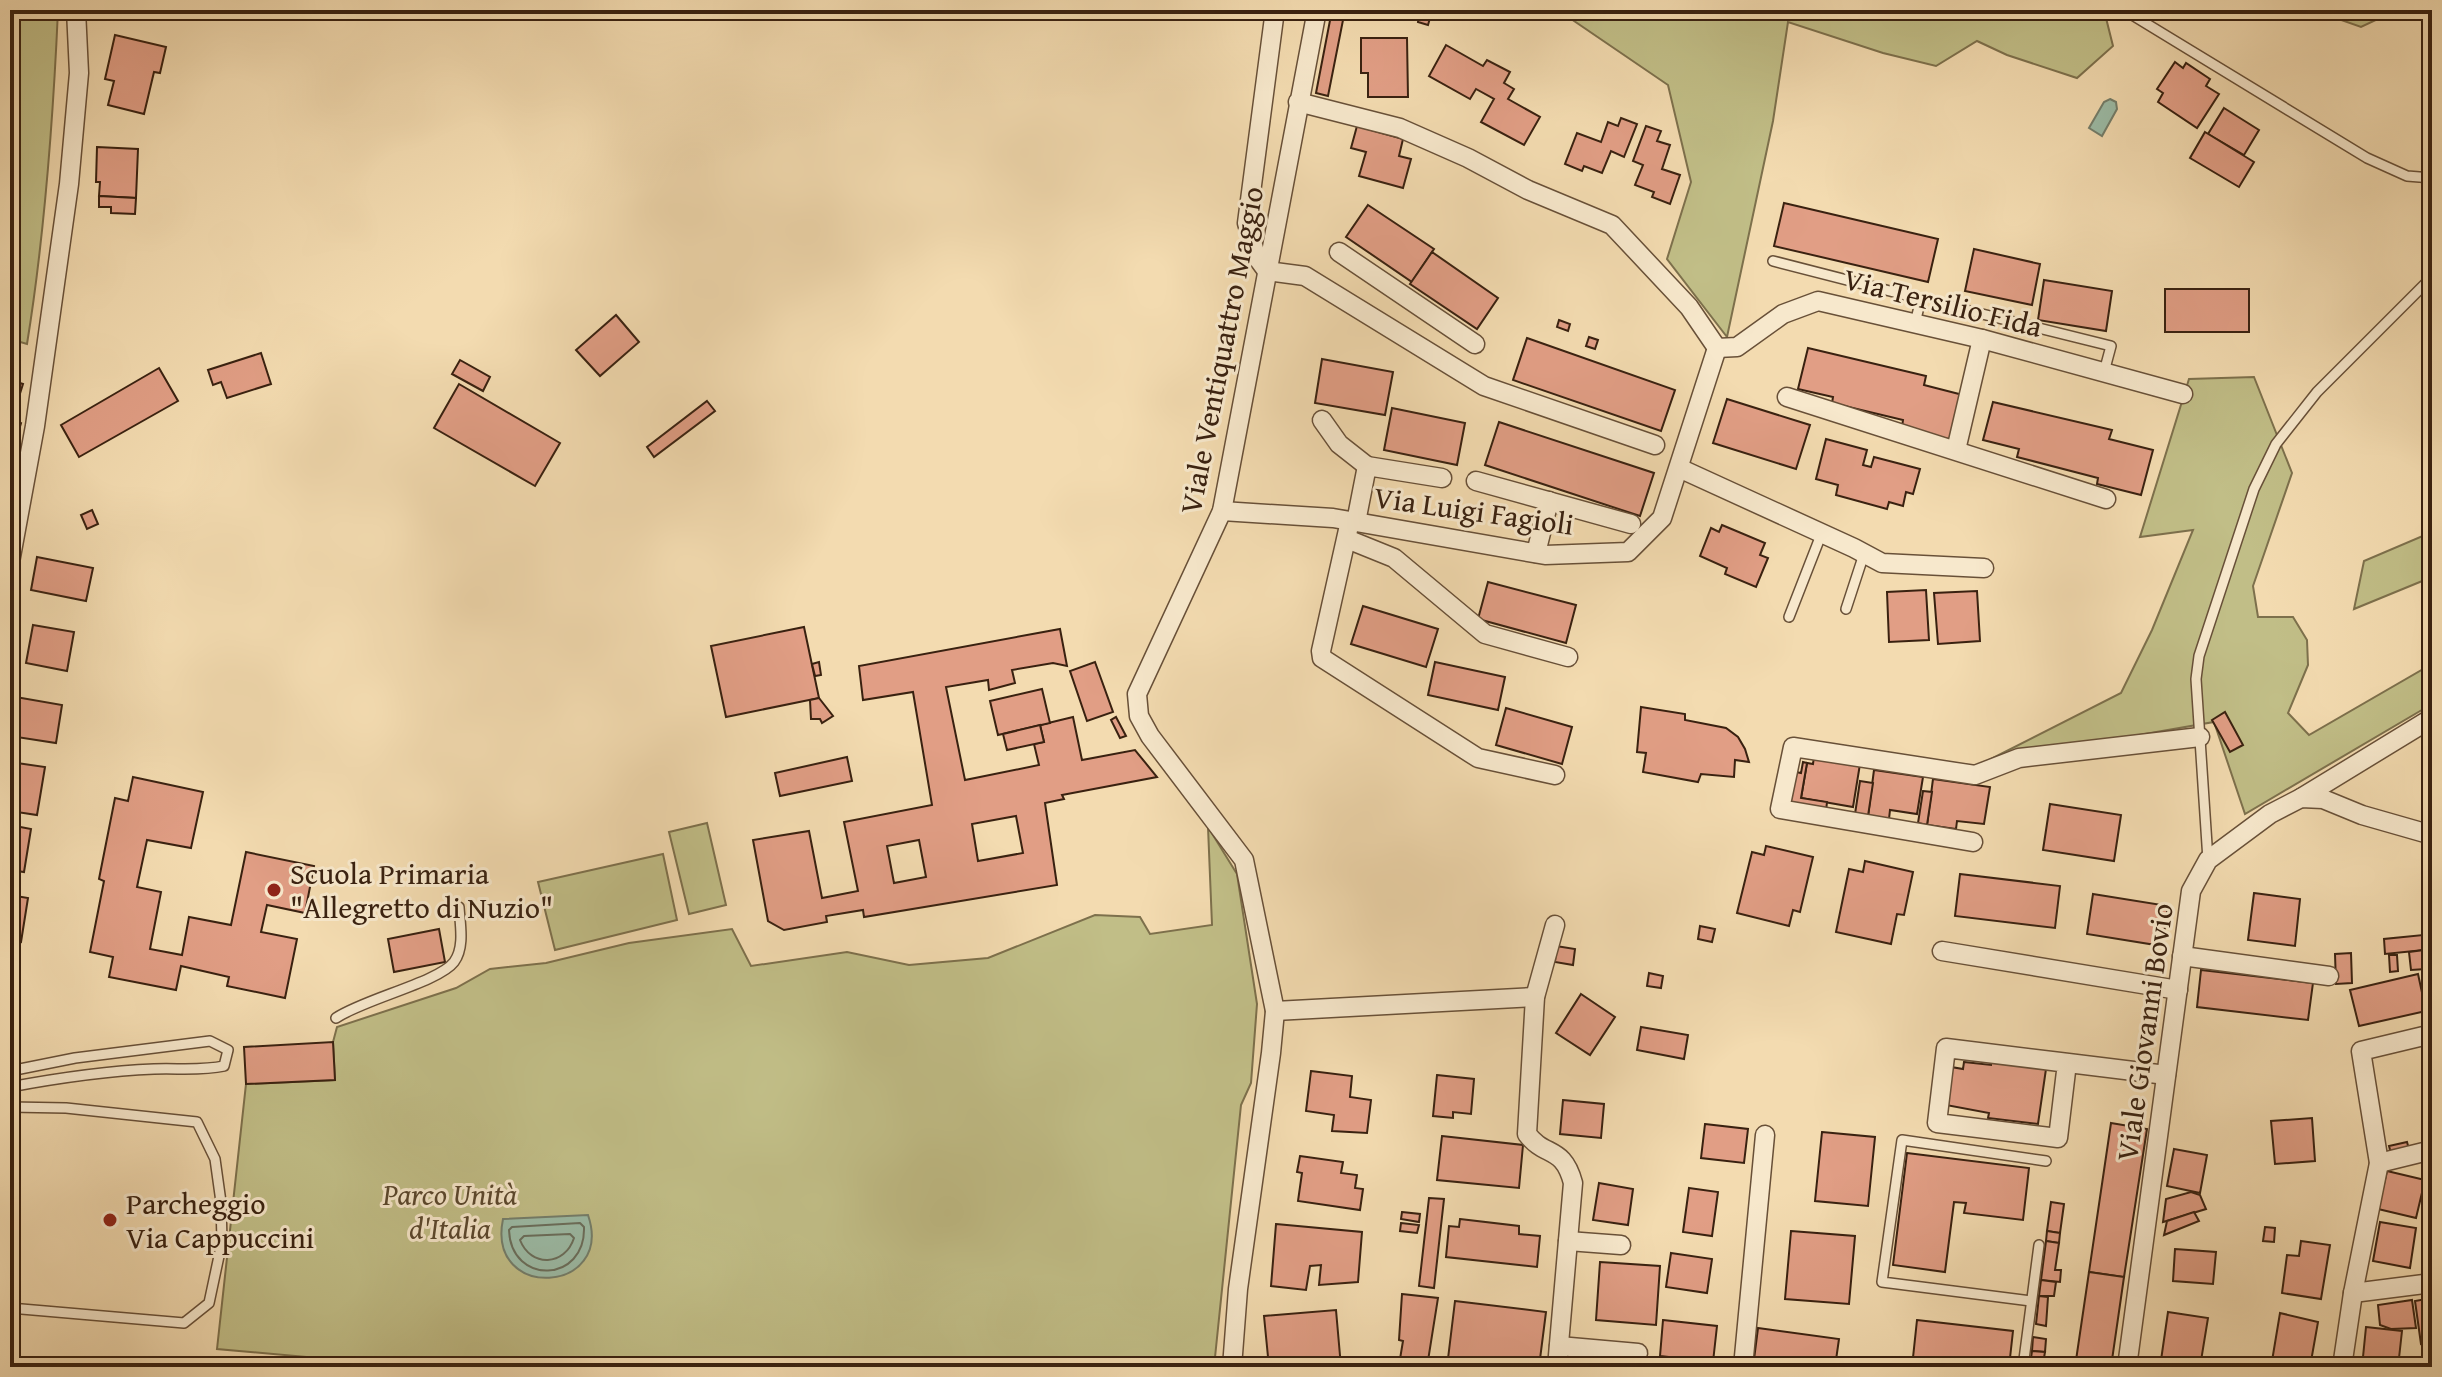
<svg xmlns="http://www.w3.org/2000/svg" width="2442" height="1377" font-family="'Gentium Book Plus',serif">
<rect width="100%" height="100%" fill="#f3dbb0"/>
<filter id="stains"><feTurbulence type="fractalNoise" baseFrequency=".0025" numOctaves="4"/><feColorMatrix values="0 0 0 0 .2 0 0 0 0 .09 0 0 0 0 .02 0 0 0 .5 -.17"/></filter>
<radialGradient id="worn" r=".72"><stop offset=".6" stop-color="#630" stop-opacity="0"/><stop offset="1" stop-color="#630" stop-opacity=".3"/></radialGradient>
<g fill="#c1be87" stroke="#7d704c" stroke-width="2">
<path d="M10 10H58C53 122 45 233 27 344L10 339Z"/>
<path d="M1558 10H1885L1898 20 1969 10H2099L2106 18 2113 46 2077 78 2007 55 1977 41 1936 66 1883 53 1788 22 1773 121 1727 337 1667 259 1691 182 1668 85Z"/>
<path d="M2313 10H2397L2361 27Z"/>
<path d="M2254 377 2292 473 2253 586 2258 617H2293L2307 640 2308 665 2288 713 2309 735 2432 664V704L2245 814 2214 722 1985 762 2121 693 2152 630 2193 530 2140 537 2189 379Z"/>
<path d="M2432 532V577L2354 609 2364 561Z"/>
<path d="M707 823 726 905 689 914 669 832Z"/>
<path d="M1208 827 1237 874 1257 1004 1251 1083 1241 1105 1214 1367H417L217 1349 246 1084 335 1080 333 1042 337 1027 456 988 490 969 546 963 629 943 732 929 751 966 847 952 909 965 988 958 1095 915 1140 917 1150 934 1212 925Z"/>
<path d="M663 854 677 920 555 950 538 882Z"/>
</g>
<g fill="#9cbca7" stroke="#747e6b" stroke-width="2">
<path d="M2110 99 2116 102 2117 109 2102 136 2089 128 2104 102Z"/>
<path d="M588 1215C615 1294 486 1302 503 1219Z"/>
</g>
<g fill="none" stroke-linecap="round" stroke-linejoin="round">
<g stroke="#6a6e5c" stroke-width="2">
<path d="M580 1223 584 1227C586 1283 511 1286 509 1230L512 1227Z"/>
<path d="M570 1234 574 1238C565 1266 531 1268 520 1240L524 1236Z"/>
</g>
</g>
<g fill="#e19e85" stroke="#392110" stroke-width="2" fill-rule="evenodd">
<path d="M1332 10H1345L1328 96 1316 93Z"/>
<path d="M1419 15 1430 18 1428 25 1418 22Z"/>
<path d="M115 35 166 47 160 73 154 72 144 114 108 105 114 81 105 79Z"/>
<path d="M1361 38H1407L1408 97H1368V73H1361Z"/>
<path d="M1446 45 1483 66 1487 60 1510 72 1504 83 1514 89 1508 99 1540 117 1524 145 1481 122 1494 99 1476 89 1470 99 1429 76Z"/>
<path d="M2175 62 2183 68 2186 63 2210 79 2206 86 2219 94 2197 128 2158 102 2163 93 2157 89Z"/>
<path d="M2224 108 2259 130 2244 155 2208 134Z"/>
<path d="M1621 118 1637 124 1624 157 1611 151 1602 173 1584 166 1582 171 1565 164 1577 133 1601 142 1608 122 1618 126Z"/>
<path d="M1357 126 1403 139 1399 156 1411 159 1403 188 1359 176 1366 152 1351 148Z"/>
<path d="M1646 126 1661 131 1657 141 1670 145 1662 169 1680 175 1670 204 1652 197 1654 192 1635 185 1643 165 1633 161Z"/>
<path d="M2205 132 2254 162 2239 187 2190 158Z"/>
<path d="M97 147 138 149 136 198 99 196 100 182H96Z"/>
<path d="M99 196 136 198 135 214 111 213V207H99Z"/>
<path d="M1784 203 1938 239 1928 282 1774 246Z"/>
<path d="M1368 205 1434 249 1412 282 1346 237Z"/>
<path d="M1974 249 2040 264 2032 305 1965 291Z"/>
<path d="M1432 252 1498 298 1477 329 1410 284Z"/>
<path d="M2044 280 2112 291 2106 331 2038 320Z"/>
<rect x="2165" y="289" width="84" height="43"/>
<path d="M616 315 639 342 600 376 576 350Z"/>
<path d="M1559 320 1570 324 1568 331 1557 327Z"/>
<path d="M1589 337 1598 340 1595 349 1586 346Z"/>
<path d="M1527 338 1675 390 1661 431 1513 380Z"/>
<path d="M1808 348 1926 376 1924 385 1963 395 1952 440 1902 427 1903 420 1832 403 1833 397 1798 389Z"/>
<path d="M261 353 271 384 227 398 221 382 213 385 208 370Z"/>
<path d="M1322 359 1393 372 1385 415 1315 403Z"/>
<path d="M460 360 490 377 483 391 452 374Z"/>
<path d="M159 368 178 401 79 457 61 425Z"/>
<path d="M10 380 23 384 18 400 10 397Z"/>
<path d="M459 384 560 443 535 486 434 428Z"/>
<path d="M1727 399 1810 425 1796 469 1713 443Z"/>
<path d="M707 401 715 411 654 457 647 447Z"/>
<path d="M1993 402 2112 430 2109 439 2153 450 2141 495 2097 484 2098 478 2017 457 2019 449 1983 440Z"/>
<path d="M1392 408 1465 423 1457 465 1384 450Z"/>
<path d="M10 419 21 423 10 461Z"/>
<path d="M1499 422 1654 473 1640 516 1485 465Z"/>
<path d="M1826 439 1867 450 1863 465 1871 467 1874 457 1920 469 1913 494 1906 492 1903 506 1889 502 1887 509 1836 495 1838 485 1816 479Z"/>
<path d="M92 510 98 524 87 529 81 515Z"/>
<path d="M1722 525 1765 543 1760 555 1768 558 1756 587 1725 574 1727 568 1700 556 1711 528 1719 532Z"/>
<path d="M37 557 93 568 86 601 31 590Z"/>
<path d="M1488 582 1576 605 1566 643 1478 619Z"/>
<path d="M1926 590 1929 640 1889 642 1887 592Z"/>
<path d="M1977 591 1980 641 1938 644 1934 593Z"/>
<path d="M1363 606 1438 629 1426 667 1351 644Z"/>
<path d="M33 625 74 632 67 671 26 663Z"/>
<path d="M804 627 819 698 726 717 711 646Z"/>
<path d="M1060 629 1067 666 1053 663 1012 670 1015 683 989 690 988 680 946 687 965 780 1039 765 1034 744 1044 742 1040 725 1073 717 1082 760 1135 750 1157 777 1062 795 1064 799 1045 803 1057 885 864 917 863 910 826 916 827 922 784 930 768 921 753 840 809 831 822 898 858 891 844 822 932 805 913 692 863 700 859 666ZM1016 816 1023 853 978 861 972 824ZM919 840 926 877 894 883 887 846Z"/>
<path d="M819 662 821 675 815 676 812 664Z"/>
<path d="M1095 662 1113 712 1087 721 1070 671Z"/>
<path d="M1435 662 1505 677 1498 710 1428 695Z"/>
<path d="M1042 689 1050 723 998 735 990 701Z"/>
<path d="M10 696 62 705 56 743 10 736Z"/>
<path d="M819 698 833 716 822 723 820 719H811L810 700Z"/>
<path d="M1641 707 1685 714V720L1726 728 1738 737 1745 749 1749 762 1735 760 1734 777 1701 774 1698 782 1643 772 1646 753 1637 752Z"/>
<path d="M1506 708 1572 727 1562 764 1496 745Z"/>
<path d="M2225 712 2243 745 2230 752 2212 720Z"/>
<path d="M1116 717 1126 736 1120 738 1111 720Z"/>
<path d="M1040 725 1044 742 1007 750 1003 734Z"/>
<path d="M847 757 852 781 780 796 775 773Z"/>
<path d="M1814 757 1860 764 1853 807 1801 798 1807 763 1813 764Z"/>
<path d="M10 762 45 767 37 815 10 811Z"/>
<path d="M1803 762 1807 763 1801 798 1827 802 1826 811 1790 805 1796 772 1801 773Z"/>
<path d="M1874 770 1923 777 1917 814 1890 810 1889 819 1868 816Z"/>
<path d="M133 777 203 792 191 848 147 840 137 887 161 892 150 949 182 955 189 917 231 925 246 852 314 866 305 913 267 905 261 932 297 939 285 998 227 986 229 977 181 966 176 990 109 977 113 957 90 952 104 881 99 879 115 798 128 801Z"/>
<path d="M1933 779 1990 787 1984 824 1957 821 1956 829 1927 825Z"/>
<path d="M1860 781 1873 783 1868 816 1855 814Z"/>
<path d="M1923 791 1932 792 1927 825 1918 823Z"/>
<path d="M2050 804 2121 815 2114 861 2043 850Z"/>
<path d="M10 825 31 829 24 872 10 870Z"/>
<path d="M1766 846 1813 857 1800 912 1793 910 1789 926 1737 913 1752 852 1764 855Z"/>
<path d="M1865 861 1913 872 1904 915 1897 914 1891 944 1836 932 1849 869 1863 872Z"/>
<path d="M1960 874 2060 886 2055 928 1955 916Z"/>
<path d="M2254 893 2300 899 2295 946 2248 940Z"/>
<path d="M2093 894 2168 906 2162 946 2087 934Z"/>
<path d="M10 895 28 898 21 942 15 941 10 973Z"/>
<path d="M1700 926 1715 929 1712 942 1698 939Z"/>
<path d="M439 929 445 962 394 972 388 939Z"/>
<path d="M2423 935 2424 950 2385 954 2384 939Z"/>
<path d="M1556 946 1575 949 1573 965 1555 962Z"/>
<path d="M2424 950 2426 969 2411 970 2409 952Z"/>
<path d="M2351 953 2352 983 2336 984 2335 954Z"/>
<path d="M2389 955H2397L2398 971 2390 972Z"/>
<path d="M2201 970 2313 983 2308 1020 2197 1007Z"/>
<path d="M1649 973 1663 976 1661 988 1647 986Z"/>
<path d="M10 974 15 975 10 1004Z"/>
<path d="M2418 974 2426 1011 2359 1026 2350 990Z"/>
<path d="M1581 994 1615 1017 1590 1055 1556 1033Z"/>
<path d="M1641 1027 1688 1035 1684 1059 1637 1050Z"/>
<path d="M333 1042 335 1080 246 1084 244 1047Z"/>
<path d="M1964 1062 1991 1065V1062L2046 1069 2038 1124 1988 1118 1989 1113 1946 1105 1951 1067 1963 1069Z"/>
<path d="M1311 1071 1352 1076 1350 1097 1371 1100 1367 1133 1332 1131 1334 1115 1306 1111Z"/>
<path d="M1437 1075 1474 1079 1471 1114 1453 1112V1118L1433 1116Z"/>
<path d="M1563 1100 1604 1104 1601 1138 1560 1134Z"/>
<path d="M2312 1118 2315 1161 2275 1164 2271 1121Z"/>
<path d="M2111 1123 2147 1129 2124 1277 2089 1272Z"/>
<path d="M1705 1124 1748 1129 1744 1163 1701 1158Z"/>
<path d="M1822 1132 1875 1137 1868 1206 1815 1201Z"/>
<path d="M1442 1136 1523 1145 1519 1188 1437 1180Z"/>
<path d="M2407 1142 2410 1153 2392 1157 2389 1146Z"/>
<path d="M2174 1149 2207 1155 2200 1193 2167 1186Z"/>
<path d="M1907 1153 2029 1168 2023 1220 1964 1213 1966 1203 1954 1202 1945 1272 1893 1265Z"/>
<path d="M1300 1156 1343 1162 1341 1173 1357 1175 1355 1188 1363 1189 1360 1210 1298 1201 1302 1173 1297 1172Z"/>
<path d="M2387 1171 2425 1180 2416 1218 2378 1209Z"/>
<path d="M1599 1183 1633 1189 1628 1225 1593 1220Z"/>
<path d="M1689 1188 1718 1192 1712 1236 1683 1232Z"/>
<path d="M2191 1192 2200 1195 2206 1209 2163 1222 2166 1199Z"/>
<path d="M1429 1198 1444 1199 1434 1288 1419 1286Z"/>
<path d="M2051 1202 2064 1204 2060 1233 2047 1231Z"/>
<path d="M1402 1212 1420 1214 1419 1222 1401 1219Z"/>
<path d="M2194 1212 2199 1221 2164 1235 2167 1221Z"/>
<path d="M1460 1219 1519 1226V1234L1540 1236 1537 1267 1446 1257 1449 1226 1459 1227Z"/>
<path d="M2380 1222 2416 1228 2410 1268 2373 1261Z"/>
<path d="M1401 1223 1419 1225 1417 1233 1400 1231Z"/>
<path d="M1276 1224 1362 1232 1358 1282 1319 1285 1321 1265 1310 1266 1306 1290 1271 1286Z"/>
<path d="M2265 1227 2275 1228 2274 1242 2263 1241Z"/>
<path d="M1791 1231 1855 1236 1849 1304 1785 1299Z"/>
<path d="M2047 1231 2060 1233 2059 1243 2046 1241Z"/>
<path d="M2432 1235V1271L2424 1272 2423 1237Z"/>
<path d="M2046 1241 2059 1243 2055 1270H2061L2060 1282 2041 1280Z"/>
<path d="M2301 1241 2330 1245 2321 1299 2282 1293 2287 1255 2299 1256Z"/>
<path d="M2175 1249 2216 1252 2213 1284 2173 1281Z"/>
<path d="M1671 1253 1712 1259 1707 1293 1666 1287Z"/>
<path d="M1600 1262 1660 1266 1656 1325 1596 1320Z"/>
<path d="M2089 1272 2124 1277 2111 1367H2075Z"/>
<path d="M2041 1280 2056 1282 2054 1296H2039Z"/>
<path d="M1402 1294 1438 1298 1427 1367 1399 1365 1403 1341 1399 1340Z"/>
<path d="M2039 1296 2048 1297 2046 1326 2036 1324Z"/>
<path d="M2432 1298V1342L2421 1344 2415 1301Z"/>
<path d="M2412 1300 2416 1328 2391 1329 2380 1325 2378 1305Z"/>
<path d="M1455 1301 1546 1312 1539 1367H1447Z"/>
<path d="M1336 1310 1341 1367H1269L1264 1316Z"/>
<path d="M2168 1312 2208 1318 2200 1367H2160Z"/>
<path d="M2280 1313 2318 1322 2310 1367H2271Z"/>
<path d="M1663 1320 1717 1326 1713 1362 1660 1356Z"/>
<path d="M1917 1320 2013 1331 2009 1367H1912Z"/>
<path d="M2366 1327 2402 1331 2398 1367H2362Z"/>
<path d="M1758 1328 1839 1339 1835 1367H1753Z"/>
<path d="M2033 1337 2046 1339 2045 1352 2032 1351Z"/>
<path d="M2032 1351 2045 1352 2043 1364 2030 1365Z"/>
<path d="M1565 1353 1624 1359 1623 1367H1563Z"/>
</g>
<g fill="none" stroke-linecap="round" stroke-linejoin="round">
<g stroke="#685038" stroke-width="12">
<g id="service">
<path d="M2124 10 2367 158 2407 176 2432 178"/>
<path d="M1773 261 1921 299 1915 323"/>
<path d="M1954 307 2111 346 2104 372"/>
<path d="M1846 609 1864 554"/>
<path d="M1789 617 1821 535"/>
<path d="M2208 860 2196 679 2199 656 2254 489 2276 444 2317 392 2432 277"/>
<path d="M336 1018C364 999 439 982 454 962 465 947 460 924 459 907"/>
<path d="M10 1071 75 1058 210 1041 228 1050 224 1066C202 1071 177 1068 154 1069 106 1071 58 1078 10 1087"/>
<path d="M10 1107 66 1108 197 1122 215 1159 221 1202 222 1242 209 1303 184 1323 10 1308"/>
<path d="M2031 1301 1882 1282 1902 1140 2046 1161"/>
<path d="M2023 1367 2039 1245"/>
</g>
</g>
<g stroke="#685038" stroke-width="21">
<g id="minor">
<path d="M1275 10 1247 223 1256 256 1267 271 1305 276 1484 386 1655 445"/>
<path d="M1298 102 1400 128 1468 158 1528 190 1612 225 1689 307 1717 348"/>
<path d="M1339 252 1475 344"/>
<path d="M1717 348 1737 347 1783 314 1818 301 1982 339 2183 394"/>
<path d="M1787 397 2106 499"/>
<path d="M1322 420 1339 444 1367 466"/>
<path d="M1956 450 1982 339"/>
<path d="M1679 468 1854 548 1882 563 1984 568"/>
<path d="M1476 481 1631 524"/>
<path d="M1222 511 1333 518 1545 555 1628 552 1662 518 1717 348"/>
<path d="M1350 521 1321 651 1322 658 1478 758 1555 775"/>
<path d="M1356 522 1367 466 1442 478"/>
<path d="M1347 539 1394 558 1485 634 1568 657"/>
<path d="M1536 553 1549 501"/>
<path d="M10 562 35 426 69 184 79 73 76 10"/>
<path d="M2301 798 2432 718"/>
<path d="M1973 842 1780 809 1793 747 1975 775 2019 758 2200 737"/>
<path d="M1555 925 1535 997 1527 1134C1545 1158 1563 1145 1573 1183L1557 1367"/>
<path d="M1942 951 2178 990"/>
<path d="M2182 956 2329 976"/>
<path d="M1275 1011 1535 997"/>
<path d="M2067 1063 2058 1138 1937 1123 1946 1048C2019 1057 2093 1066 2166 1075"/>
<path d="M2379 1163 2432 1150"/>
<path d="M1568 1241 1621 1245"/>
<path d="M2353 1293 2432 1283"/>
<path d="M1559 1346 1638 1353"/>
<path d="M1232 1367 1238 1289 1271 1053 1275 1011 1244 860 1150 736 1139 716 1137 694 1222 511 1317 10"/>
<path d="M1743 1367 1765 1135"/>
<path d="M2127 1367 2191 891 2208 860 2270 814 2301 798 2323 799 2362 815 2432 835"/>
<path d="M2342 1367 2353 1293 2379 1163 2361 1051 2432 1034"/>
</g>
</g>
<use href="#service" stroke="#f7e8cc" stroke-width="9"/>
<use href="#minor" stroke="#f7e8cc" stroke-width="18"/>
</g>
<g fill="#8f2418" stroke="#f7e8cc" stroke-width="3">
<circle cx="274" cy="890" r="8"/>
<circle cx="110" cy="1220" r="8"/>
</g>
<g text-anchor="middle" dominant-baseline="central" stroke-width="6" stroke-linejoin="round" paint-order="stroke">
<g font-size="30" fill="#392110" stroke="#f7e8cc">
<text transform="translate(1943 302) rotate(14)">Via Tersilio Fida</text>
<text transform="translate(1221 350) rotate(-79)">Viale Ventiquattro Maggio</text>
<text transform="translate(1474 510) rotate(8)">Via Luigi Fagioli</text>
<text transform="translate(2144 1032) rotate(-82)">Viale Giovanni Bovio</text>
</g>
<g font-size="30" fill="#392110" stroke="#f7e8cc" text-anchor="start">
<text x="290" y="873">Scuola Primaria<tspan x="290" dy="34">"Allegretto di Nuzio"</tspan></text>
<text x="126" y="1203">Parcheggio<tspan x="126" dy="34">Via Cappuccini</tspan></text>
</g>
<g font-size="30" font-style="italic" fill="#5b482e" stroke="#f7e8cc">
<text x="450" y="1194">Parco Unità<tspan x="450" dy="34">d'Italia</tspan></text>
</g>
</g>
<rect width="2442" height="1377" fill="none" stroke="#f3dbb0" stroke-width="40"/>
<rect x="12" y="12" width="2418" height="1353" fill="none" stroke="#392110" stroke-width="4"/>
<rect x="20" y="20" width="2402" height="1337" fill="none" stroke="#392110" stroke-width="2"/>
<rect width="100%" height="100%" filter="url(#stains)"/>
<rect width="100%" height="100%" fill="url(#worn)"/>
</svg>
